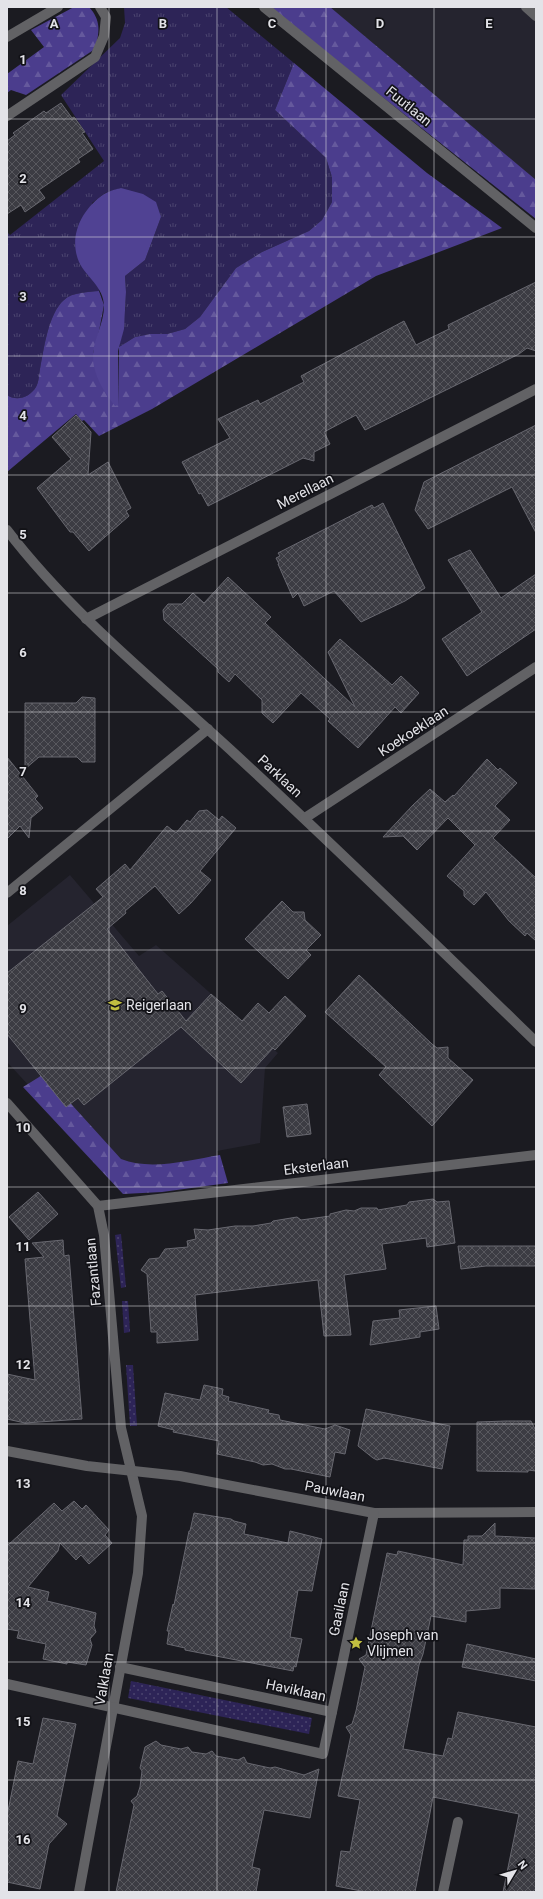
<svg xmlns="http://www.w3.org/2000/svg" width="543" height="1899" font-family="Roboto,sans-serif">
<defs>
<pattern id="grass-tufts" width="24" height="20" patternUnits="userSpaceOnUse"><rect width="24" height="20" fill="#2d2457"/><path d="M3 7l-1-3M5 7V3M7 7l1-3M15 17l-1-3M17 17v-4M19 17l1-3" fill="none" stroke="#4b446f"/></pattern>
<pattern id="forest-firs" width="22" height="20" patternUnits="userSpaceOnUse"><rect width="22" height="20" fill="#4b3d8d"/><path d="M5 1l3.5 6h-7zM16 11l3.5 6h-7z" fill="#65599d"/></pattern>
<pattern id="garden-dots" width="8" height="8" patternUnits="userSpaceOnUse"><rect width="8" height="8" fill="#2d2457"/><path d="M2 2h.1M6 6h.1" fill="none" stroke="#4b446f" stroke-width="1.8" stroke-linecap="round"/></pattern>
<pattern id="building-cross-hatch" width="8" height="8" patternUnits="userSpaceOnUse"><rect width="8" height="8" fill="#3c3c43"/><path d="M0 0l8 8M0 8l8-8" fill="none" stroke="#58585e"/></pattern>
</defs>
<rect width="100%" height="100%" fill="#1b1b21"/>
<g fill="#25242f">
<path d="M329 7H536V190Z"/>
<path d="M70 875 139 956 156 945 278 1053 265 1068 260 1143 217 1151 219 1171 120 1184 7 1062V926Z"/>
</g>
<path fill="url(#grass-tufts)" d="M124 7H226L294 63 275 110 326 158 332 177V202L322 220 309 231 262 252 236 268 200 317 185 329 167 334H150L135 337 119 347C125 324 127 300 125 276L145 260 161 217 121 188 105 193 92 203 99 291C89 292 72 292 64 300 48 314 44 349 40 369 39 374 39 382 36 387 30 397 17 402 7 395V232L10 235 104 161 61 95 120 38 125 23Z"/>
<g fill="url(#forest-firs)">
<path d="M74 7H89C101 20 100 32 95 49L26 95 11 90 7 93V74L44 47 31 30Z"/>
<path d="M269 7H330L536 180V219Z"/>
<path d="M294 63 427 173 502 228 376 276 152 409 99 436 84 420 82 421 76 414 7 472V395C17 402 30 397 36 387 39 382 39 374 40 369 44 349 48 314 64 300 72 292 89 292 99 291L104 305 99 331 93 353 118 405 119 347 135 337 150 334H167L185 329 200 317 236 268 262 252 309 231 322 220 332 202V177L326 158 275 110Z"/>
<path d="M44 1074 121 1159C151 1171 189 1160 220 1155L228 1183 162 1192 123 1194 23 1087Z"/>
</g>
<g fill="url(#garden-dots)">
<path d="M121 1234 126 1287 121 1288 115 1235Z"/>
<path d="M128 1301 130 1332 124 1333 122 1301Z"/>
<path d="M126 1365H133L137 1426H130Z"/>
<path d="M131 1681 312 1718 309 1734 128 1698Z"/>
</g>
<path fill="#504293" d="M121 188 143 194 156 202 161 217 145 260 125 276 126 292 124 329 118 351V405L115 406C103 391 92 373 93 354 94 338 104 323 104 306 104 287 86 277 79 262 68 236 82 209 104 194 109 191 116 189 121 188Z"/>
<g fill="url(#building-cross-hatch)" stroke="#686870">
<path d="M61 103 72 118 74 117 85 132 82 133 93 149 78 159 80 162 39 190 45 198 25 212 21 205 7 214V141L15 135 13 133 44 111 46 113Z"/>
<path d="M536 282V351L527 348 519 354 365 430 356 415 324 432 330 444 314 452V461L303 458 208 506 201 493 199 494 182 462 230 438 218 419 258 400 260 404 304 382 301 376 404 321 416 345 449 329 448 325Z"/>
<path d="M76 415 91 432 88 475 108 462 131 508 126 511 129 516 89 551 73 532H70L37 488 71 459 52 437Z"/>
<path d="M536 425V533L512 487 428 529 415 510 424 482Z"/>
<path d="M383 503 425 588 405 601 361 622 334 591 304 606 298 593 293 598 278 564H279L276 558 280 556 278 553 372 505 374 508Z"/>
<path d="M470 550 501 598 536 574V629L467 676 442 639 482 612 448 560Z"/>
<path d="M228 577 271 617 265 623 355 707 328 652 340 639 392 685 401 676 419 693 401 713 395 707 358 748 328 721 330 719 301 693 273 723 262 713V700L235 674 229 682 218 672V669L164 620 163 610 168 604H182L193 593 204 603Z"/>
<path d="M82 697 95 698V762H82L77 757H39L25 769V703H76Z"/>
<path d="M7 757 38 796 35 799 43 808 31 818 29 838 20 826 7 839Z"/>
<path d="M487 759 498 770 500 768 517 783 495 806 510 820 493 838 536 878V941L527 933 525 936 509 921 486 892 474 905 464 896V891L447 876 475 845 448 818 417 850 403 836 383 837 413 805 430 789 445 802 453 795 454 796Z"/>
<path d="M207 810 219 820 222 816 236 828 200 871 211 880 191 903 179 914 155 886 125 911 126 913 107 929 158 994 162 991 186 1021 211 994 242 1021 258 1003 269 1013 285 996 306 1016 275 1050 273 1048 241 1083 181 1027 84 1105 78 1098 66 1107 7 1034V973L103 897 96 889 125 864 130 870 167 826 176 833 187 820 190 822 199 811Z"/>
<path d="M282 901 293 912H304L305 920 321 935 306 950 311 955 288 979 245 939Z"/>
<path d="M359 975 432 1044 437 1048 448 1047V1058L473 1080 432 1126 379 1075 386 1067 325 1012Z"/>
<path d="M307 1104 311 1134 287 1137 283 1107Z"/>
<path d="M38 1192 58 1214 29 1240 9 1217Z"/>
<path d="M433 1199 437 1202 449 1201 455 1243 427 1247 426 1238 382 1244 386 1269 344 1275 351 1335 324 1336 318 1280 195 1295 198 1340 157 1343V1332H151L147 1274 141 1270 149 1259 159 1258 165 1249 188 1247 187 1241 196 1239 194 1229 208 1230 235 1226H253L271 1223 273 1221 297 1217 301 1220 330 1216V1214L346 1210 354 1211 361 1208H377L378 1210 407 1205 409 1202Z"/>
<path d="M63 1240 64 1256 69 1255 82 1419 25 1423 7 1419V1374L35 1380 25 1259 44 1257 32 1243Z"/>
<path d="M458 1246H536V1266H486L461 1269Z"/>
<path d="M436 1306 439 1329 420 1332V1337L370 1345 373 1321 400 1318 399 1310Z"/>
<path d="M204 1385 223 1389 222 1395 229 1397 228 1401 269 1410 268 1413 279 1415 280 1420 325 1429 335 1425 350 1430 345 1454 335 1452 330 1477 291 1469H285L272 1464 263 1465 255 1462 217 1454 219 1441 173 1432 174 1430 158 1426 165 1393 200 1400Z"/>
<path d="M366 1409 450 1426 442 1469 384 1458 377 1460 373 1458 358 1446Z"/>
<path d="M506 1421H531L536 1431V1471L528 1470V1472L477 1471V1422Z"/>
<path d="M74 1501 82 1509 86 1505 109 1530 105 1535 112 1543 89 1564 81 1555 76 1560 60 1543 58 1551 28 1587 49 1592 47 1601 96 1613 94 1626 96 1632 90 1639 92 1645 86 1665 67 1662V1664L43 1659 46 1644 17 1638 19 1631 7 1629V1546L54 1503 62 1511Z"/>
<path d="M194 1513 231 1519 234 1521 246 1524 244 1534 288 1543 290 1531 322 1539 312 1591 298 1590 290 1637 302 1639 296 1667 294 1666 293 1671 185 1650V1648L167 1644 169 1631H167L173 1604 174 1605 189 1531H190Z"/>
<path d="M495 1523V1536L536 1538 535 1589 500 1588V1608L466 1611V1622L431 1616 423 1654 419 1665 403 1749 443 1756 448 1738 452 1739 458 1712 536 1727V1892H503L519 1814 433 1797 415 1892H366L336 1886 341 1851 350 1852 360 1800 338 1796 351 1735 346 1727 352 1724 356 1711 365 1667 359 1659 366 1655 387 1553 397 1555 398 1551 463 1565 464 1540H468V1536H482Z"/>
<path d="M467 1644 536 1659V1681L462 1667Z"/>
<path d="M43 1718 76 1724 57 1816 67 1824 49 1844 40 1889 7 1882V1816L18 1761 33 1764Z"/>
<path d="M156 1741 161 1745 181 1749 188 1747 192 1752 206 1754 212 1751 216 1756 238 1760 244 1757 247 1763 270 1768 275 1767 304 1775 319 1769 310 1818 264 1810 252 1867 260 1869 256 1892H116L134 1805 131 1801 137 1796 140 1787 142 1771 140 1768 145 1747Z"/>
</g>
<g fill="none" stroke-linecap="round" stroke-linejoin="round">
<g stroke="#626265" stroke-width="10">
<path d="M264 7 536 228"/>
<path d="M526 7 536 16"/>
<path d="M7 37 58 7"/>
<path d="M7 116 95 57 104 36 106 17 100 7"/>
<path d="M7 530C72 615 158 683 236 755 338 849 437 946 536 1042"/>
<path d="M86 619 536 389"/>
<path d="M305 818 536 667"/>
<path d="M7 893 208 729"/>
<path d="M7 1103 98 1206 104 1235 121 1428 142 1516 138 1573 79 1892"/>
<path d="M98 1206 536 1155"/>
<path d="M7 1451 87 1466 180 1476 374 1513 536 1512"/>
<path d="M7 1684 323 1754 332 1712 120 1667"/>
<path d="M332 1712 374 1513"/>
<path d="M443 1892 458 1822"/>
</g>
</g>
<path fill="none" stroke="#e3e3e8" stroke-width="1" stroke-opacity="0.55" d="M109 7V1892M217 7V1892M326 7V1892M434 7V1892M7 119H536M7 237H536M7 356H536M7 475H536M7 593H536M7 712H536M7 831H536M7 950H536M7 1068H536M7 1187H536M7 1306H536M7 1424H536M7 1543H536M7 1662H536M7 1780H536"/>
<defs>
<g id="school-bare" transform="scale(1.08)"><path d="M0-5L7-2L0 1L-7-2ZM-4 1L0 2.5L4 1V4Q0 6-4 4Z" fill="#c1be40" stroke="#121217" stroke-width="2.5" paint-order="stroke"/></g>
<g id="sight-bare" transform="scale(1.08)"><path d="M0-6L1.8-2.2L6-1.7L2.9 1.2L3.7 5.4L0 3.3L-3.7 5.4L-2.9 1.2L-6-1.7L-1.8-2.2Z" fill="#c1be40" stroke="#121217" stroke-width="2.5" paint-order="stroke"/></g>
</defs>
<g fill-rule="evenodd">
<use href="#school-bare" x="115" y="1005"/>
<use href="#sight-bare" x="356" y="1643"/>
</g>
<g text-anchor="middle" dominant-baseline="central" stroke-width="3.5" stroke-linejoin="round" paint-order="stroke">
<g font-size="14" fill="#e3e3e8" stroke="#121217">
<text transform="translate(409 106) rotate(39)">Fuutlaan</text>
<text transform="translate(305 491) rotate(-27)">Merellaan</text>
<text transform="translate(413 731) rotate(-33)">Koekoeklaan</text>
<text transform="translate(280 776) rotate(43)">Parklaan</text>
<text transform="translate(316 1166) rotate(-7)">Eksterlaan</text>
<text transform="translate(93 1272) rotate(-95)">Fazantlaan</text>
<text transform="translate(335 1491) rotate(11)">Pauwlaan</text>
<text transform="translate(339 1609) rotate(-78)">Gaailaan</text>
<text transform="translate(104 1679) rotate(-80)">Valklaan</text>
<text transform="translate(296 1690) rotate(12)">Haviklaan</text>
</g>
<g font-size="14" fill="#e3e3e8" stroke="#121217" text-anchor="start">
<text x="126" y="1005">Reigerlaan</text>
<text x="367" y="1635">Joseph van<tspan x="367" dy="16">Vlijmen</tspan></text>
</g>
</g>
<g font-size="13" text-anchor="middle" font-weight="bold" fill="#e3e3e8" stroke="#121217" stroke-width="3.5" stroke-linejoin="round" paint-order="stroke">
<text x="54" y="28">A</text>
<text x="163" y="28">B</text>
<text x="272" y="28">C</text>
<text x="380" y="28">D</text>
<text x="489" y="28">E</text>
<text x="23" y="64">1</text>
<text x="23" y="183">2</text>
<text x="23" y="301">3</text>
<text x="23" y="420">4</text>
<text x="23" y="539">5</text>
<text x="23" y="657">6</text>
<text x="23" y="776">7</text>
<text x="23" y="895">8</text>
<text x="23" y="1013">9</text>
<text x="23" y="1132">10</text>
<text x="23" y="1251">11</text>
<text x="23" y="1369">12</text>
<text x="23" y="1488">13</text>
<text x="23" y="1607">14</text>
<text x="23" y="1726">15</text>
<text x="23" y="1844">16</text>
</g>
<rect width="543" height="1899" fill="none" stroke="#e3e3e8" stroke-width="16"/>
<g transform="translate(515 1871) rotate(52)" stroke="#121217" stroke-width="3" paint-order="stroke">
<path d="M0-3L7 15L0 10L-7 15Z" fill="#e3e3e8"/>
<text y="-6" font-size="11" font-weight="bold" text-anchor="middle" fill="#e3e3e8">N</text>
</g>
</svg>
